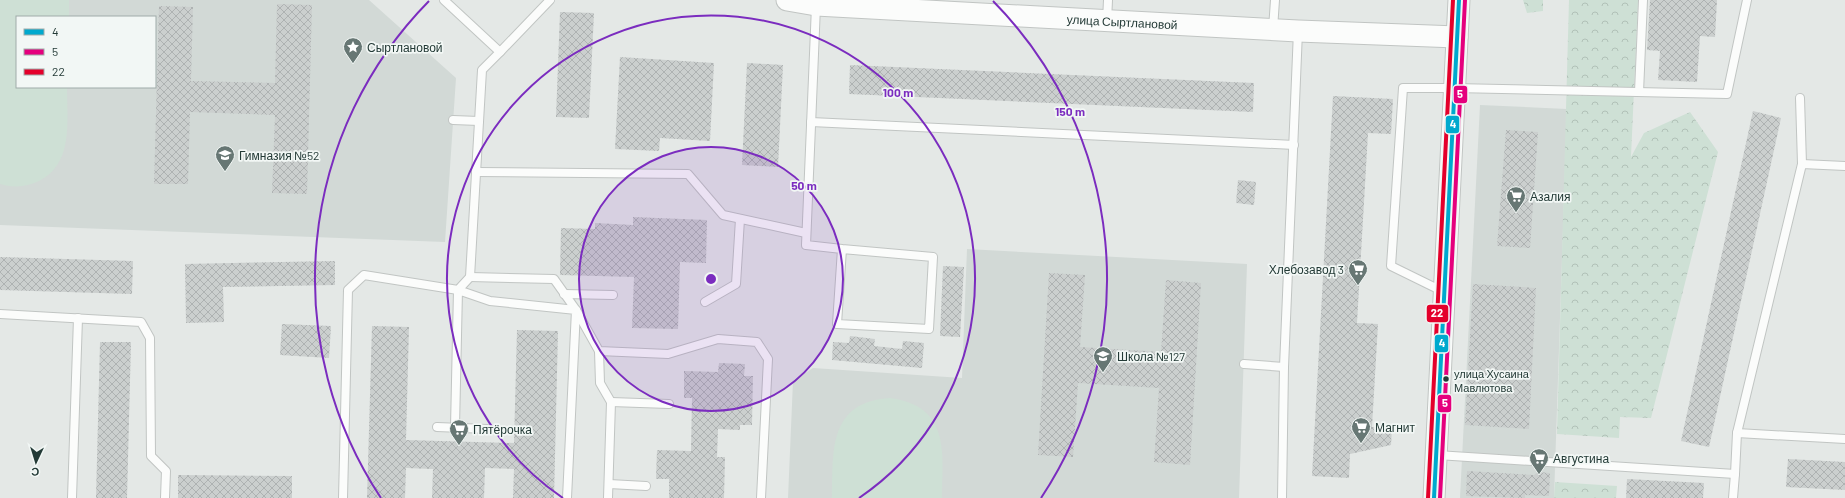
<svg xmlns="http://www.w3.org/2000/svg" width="1845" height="498" font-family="Barlow,sans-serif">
<defs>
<pattern id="forest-crowns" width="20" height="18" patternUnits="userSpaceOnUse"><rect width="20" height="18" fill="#cee0d5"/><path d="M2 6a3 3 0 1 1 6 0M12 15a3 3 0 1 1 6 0" fill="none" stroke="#b1c1b7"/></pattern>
<pattern id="building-cross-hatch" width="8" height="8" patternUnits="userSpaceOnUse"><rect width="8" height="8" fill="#cbcfce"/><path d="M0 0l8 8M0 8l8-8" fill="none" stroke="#aeb2b2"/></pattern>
</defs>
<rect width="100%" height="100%" fill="#e4e8e6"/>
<g fill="#d2d9d6" fill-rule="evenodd">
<path d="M0 0H369L456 78 445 242 0 225ZM17 17H155V87H17Z"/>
<path d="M1480 105 1567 109 1554 498H1460Z"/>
<path d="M967 249 1247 264 1239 498H788L793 381 813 368 962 378Z"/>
</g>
<g fill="url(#forest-crowns)">
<path d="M1523 0H1543V11L1527 13Z"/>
<path d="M1569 0H1638L1631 157 1644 133 1690 112 1718 152 1651 418 1620 417 1619 438 1557 434Z"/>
<path d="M1555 482 1617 486 1616 498H1554Z"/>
</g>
<g fill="#cee0d5">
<path d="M0 0H69V17H17V87H67C67 120 74 164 39 181 27 187 13 188 0 184Z"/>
<path d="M890 398C950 406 943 452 942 498H832C833 451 828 402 890 398Z"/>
</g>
<g fill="url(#building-cross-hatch)">
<path d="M1650 0H1717L1715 37 1700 36 1697 82 1658 80 1660 51 1647 50Z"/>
<path d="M277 4 312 5 307 194 272 193 275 115 190 112 188 184H154L159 6 193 7 191 81 275 83Z"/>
<path d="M560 12 594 13 589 118 556 117Z"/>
<path d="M620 57 714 63 710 141 660 138 659 151 615 149Z"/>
<path d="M747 63 783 65 778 167 742 165Z"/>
<path d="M850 65 1254 83 1253 112 849 94Z"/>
<path d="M1333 96 1393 99 1391 134 1368 133 1357 323 1378 324 1372 427 1392 428 1391 445 1350 454 1349 478 1312 476Z"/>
<path d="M1753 111 1781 118 1709 447 1681 441Z"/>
<path d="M1506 130 1538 132 1530 248 1497 246Z"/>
<path d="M1238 180 1256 182 1254 205 1236 203Z"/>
<path d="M633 217 707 220 706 263 680 262 678 329 632 328 634 277 560 275 561 228 595 229V223L633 225Z"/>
<path d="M0 257 133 261 132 294 0 290Z"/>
<path d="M335 261V285L223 287 224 322 186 323 185 264Z"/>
<path d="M943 266 964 267 960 337 940 336Z"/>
<path d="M1049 273 1085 275 1080 347 1161 352 1166 280 1201 283 1190 465 1154 462 1159 388 1078 383 1073 457 1038 455Z"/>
<path d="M1473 284 1536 288 1529 429 1465 425Z"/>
<path d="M282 324 331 326 329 358 280 355Z"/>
<path d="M372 326 409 327 406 440 514 443 517 330 558 331 554 498H513L514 469 485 468 484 498H432L433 469 406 468 405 498H367Z"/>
<path d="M850 336 875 339 874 346 902 349 903 341 924 343 922 368 832 360 833 342 849 343Z"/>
<path d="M100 342H131L127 498H96Z"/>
<path d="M719 363 745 364 744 376H753L752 425H740V430L718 429 717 457H725L724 498H669V479H656L657 450 691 451 692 398H684V371L718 372Z"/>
<path d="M1788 459 1845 462V490L1786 487Z"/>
<path d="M1467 471 1534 475 1538 472 1550 473 1549 496 1525 495V498L1466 496Z"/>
<path d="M178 475 292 476V498H178Z"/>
<path d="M1627 479 1704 483 1703 498H1626Z"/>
</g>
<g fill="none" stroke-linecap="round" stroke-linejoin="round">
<g stroke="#c1c5c3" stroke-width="10">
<g id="service">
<path d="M444 0 500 52 550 0"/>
<path d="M816 6 806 245 842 249 837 324 929 329 933 257 842 249"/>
<path d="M1107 21 1108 0"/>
<path d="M1273 29 1275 0"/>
<path d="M1639 92 1643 0"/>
<path d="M1800 98 1802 164"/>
<path d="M453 120 479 121"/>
<path d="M811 122 1294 145"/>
<path d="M476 172 688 174 723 215 806 233"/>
<path d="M470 277 554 279 576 310 599 351 668 354 718 339 757 342 768 359 761 498"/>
<path d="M1442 291 1391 266 1403 88H1454L1727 94 1747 0"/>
<path d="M564 294 613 295"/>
<path d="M705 302 736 284 740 219"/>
<path d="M0 314 141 322 150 338 151 456 166 471 165 498"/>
<path d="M599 351 600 383 611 402 608 498"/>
<path d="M1244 364 1284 367"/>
<path d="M611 402 669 404"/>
<path d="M437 427 487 429"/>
<path d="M455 427 458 290 490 301 576 310 567 498"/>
<path d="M1737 433 1845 439"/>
<path d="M1437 455 1735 474 1737 433 1802 164 1845 166"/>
<path d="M609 484 646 486"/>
<path d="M72 498 78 318"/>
<path d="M343 498 348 290 364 275 458 290 470 277 482 70 500 52"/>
<path d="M1282 498 1284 367 1298 31"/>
<path d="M1733 498 1735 474"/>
</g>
</g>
<g stroke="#c1c5c3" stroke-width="23">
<g id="tertiary">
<path id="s1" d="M787 0 816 5 1298 31 1457 37"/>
<path d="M1434 498 1459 0"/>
</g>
</g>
<use href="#service" stroke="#fbfcfb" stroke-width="8"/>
<use href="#tertiary" stroke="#fbfcfb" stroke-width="21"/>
<g stroke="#f2f7f5" stroke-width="7">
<path id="bus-1" d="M1434 498 1459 0"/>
</g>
<g stroke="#f2f7f5" stroke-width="7">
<path id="bus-2" d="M1440 498 1465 0"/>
</g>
<g stroke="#f2f7f5" stroke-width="7">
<path id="bus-3" d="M1428 498 1453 0"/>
</g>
<use href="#bus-1" stroke="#00a9ce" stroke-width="4"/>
<use href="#bus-2" stroke="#e5007d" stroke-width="4"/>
<use href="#bus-3" stroke="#e4002b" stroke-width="4"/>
</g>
<circle cx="711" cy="279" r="132" fill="#7b2cbf" fill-opacity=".12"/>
<g fill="none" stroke="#7b2cbf" stroke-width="2">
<circle cx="711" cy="279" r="132"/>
<path d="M563 498A264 264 0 1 1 859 498"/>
<path d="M381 498A396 396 0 0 1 429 1M993 1A396 396 0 0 1 1041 498"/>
</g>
<defs>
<g id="sight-pin" transform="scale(1)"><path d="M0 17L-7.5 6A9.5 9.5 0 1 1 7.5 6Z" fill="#677774" stroke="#f2f7f5"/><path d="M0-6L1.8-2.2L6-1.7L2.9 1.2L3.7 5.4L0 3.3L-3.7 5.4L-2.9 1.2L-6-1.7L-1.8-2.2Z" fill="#fff"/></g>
<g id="school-pin" transform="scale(1)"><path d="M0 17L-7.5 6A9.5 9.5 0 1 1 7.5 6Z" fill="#677774" stroke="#f2f7f5"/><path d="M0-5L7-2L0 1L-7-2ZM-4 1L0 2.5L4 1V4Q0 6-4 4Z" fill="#fff"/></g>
<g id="supermarket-pin" transform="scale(1)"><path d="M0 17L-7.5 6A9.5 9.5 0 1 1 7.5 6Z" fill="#677774" stroke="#f2f7f5"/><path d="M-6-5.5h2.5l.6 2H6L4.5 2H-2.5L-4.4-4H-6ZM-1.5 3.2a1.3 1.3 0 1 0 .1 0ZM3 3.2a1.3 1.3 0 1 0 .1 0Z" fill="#fff"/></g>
</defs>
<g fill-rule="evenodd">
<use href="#sight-pin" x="353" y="47"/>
<use href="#school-pin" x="225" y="155"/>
<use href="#supermarket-pin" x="1516" y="196"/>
<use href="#supermarket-pin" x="1358" y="269"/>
<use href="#school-pin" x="1103" y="356"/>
<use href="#supermarket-pin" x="1361" y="427"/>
<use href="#supermarket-pin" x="459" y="429"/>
<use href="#supermarket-pin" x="1539" y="458"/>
</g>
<circle fill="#233a36" stroke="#f2f7f5" stroke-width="1.5" cx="1446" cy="379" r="3.5"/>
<g text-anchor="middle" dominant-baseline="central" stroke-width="3.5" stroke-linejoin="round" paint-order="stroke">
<g font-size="11" fill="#233a36" stroke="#f2f7f5" text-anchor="start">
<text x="1454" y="373">улица Хусаина<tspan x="1454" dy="14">Мавлютова</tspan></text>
</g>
<g font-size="12" fill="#233a36" stroke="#f2f7f5">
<text stroke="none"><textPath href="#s1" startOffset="336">улица Сыртлановой</textPath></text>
</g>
<g font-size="12" fill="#233a36" stroke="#f2f7f5" text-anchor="start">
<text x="367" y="47">Сыртлановой</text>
<text x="239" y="155">Гимназия №52</text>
<text x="1530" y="196">Азалия</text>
<text x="1344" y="269" text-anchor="end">Хлебозавод 3</text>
<text x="1117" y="356">Школа №127</text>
<text x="1375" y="427">Магнит</text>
<text x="473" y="429">Пятёрочка</text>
<text x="1553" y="458">Августина</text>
</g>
</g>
<circle cx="711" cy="279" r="6" fill="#7b2cbf" stroke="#f2f7f5" stroke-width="2"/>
<g font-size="12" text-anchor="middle" font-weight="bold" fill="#7b2cbf" stroke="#f2f7f5" stroke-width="3.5" stroke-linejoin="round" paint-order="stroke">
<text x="898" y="97">100 m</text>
<text x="1070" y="116">150 m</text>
<text x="804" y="190">50 m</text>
</g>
<g stroke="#f2f7f5" stroke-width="1.5">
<rect x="1453" y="85" width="15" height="19" rx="4" fill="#e5007d"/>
<rect x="1445" y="115" width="15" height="19" rx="4" fill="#00a9ce"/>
<rect x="1426" y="304" width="23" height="19" rx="4" fill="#e4002b"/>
<rect x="1434" y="334" width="15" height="19" rx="4" fill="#00a9ce"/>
<rect x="1437" y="394" width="15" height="19" rx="4" fill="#e5007d"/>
</g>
<g font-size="11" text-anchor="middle" font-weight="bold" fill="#fff">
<text x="1460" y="98">5</text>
<text x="1453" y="128">4</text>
<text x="1437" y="317">22</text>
<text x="1442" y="347">4</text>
<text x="1445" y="407">5</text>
</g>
<rect x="16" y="16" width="140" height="72" fill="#f2f7f5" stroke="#9faba9"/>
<rect x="24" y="29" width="20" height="6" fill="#00a9ce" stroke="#9faba9"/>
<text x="52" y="36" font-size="12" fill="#233a36">4</text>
<rect x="24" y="49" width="20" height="6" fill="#e5007d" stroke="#9faba9"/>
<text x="52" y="56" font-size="12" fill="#233a36">5</text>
<rect x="24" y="69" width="20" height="6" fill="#e4002b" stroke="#9faba9"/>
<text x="52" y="76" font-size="12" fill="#233a36">22</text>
<g transform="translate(36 462) rotate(184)" stroke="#f2f7f5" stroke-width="3" paint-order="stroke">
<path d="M0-3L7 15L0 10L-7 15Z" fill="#233a36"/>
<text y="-6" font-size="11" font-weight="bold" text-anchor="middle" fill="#233a36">С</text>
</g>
</svg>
